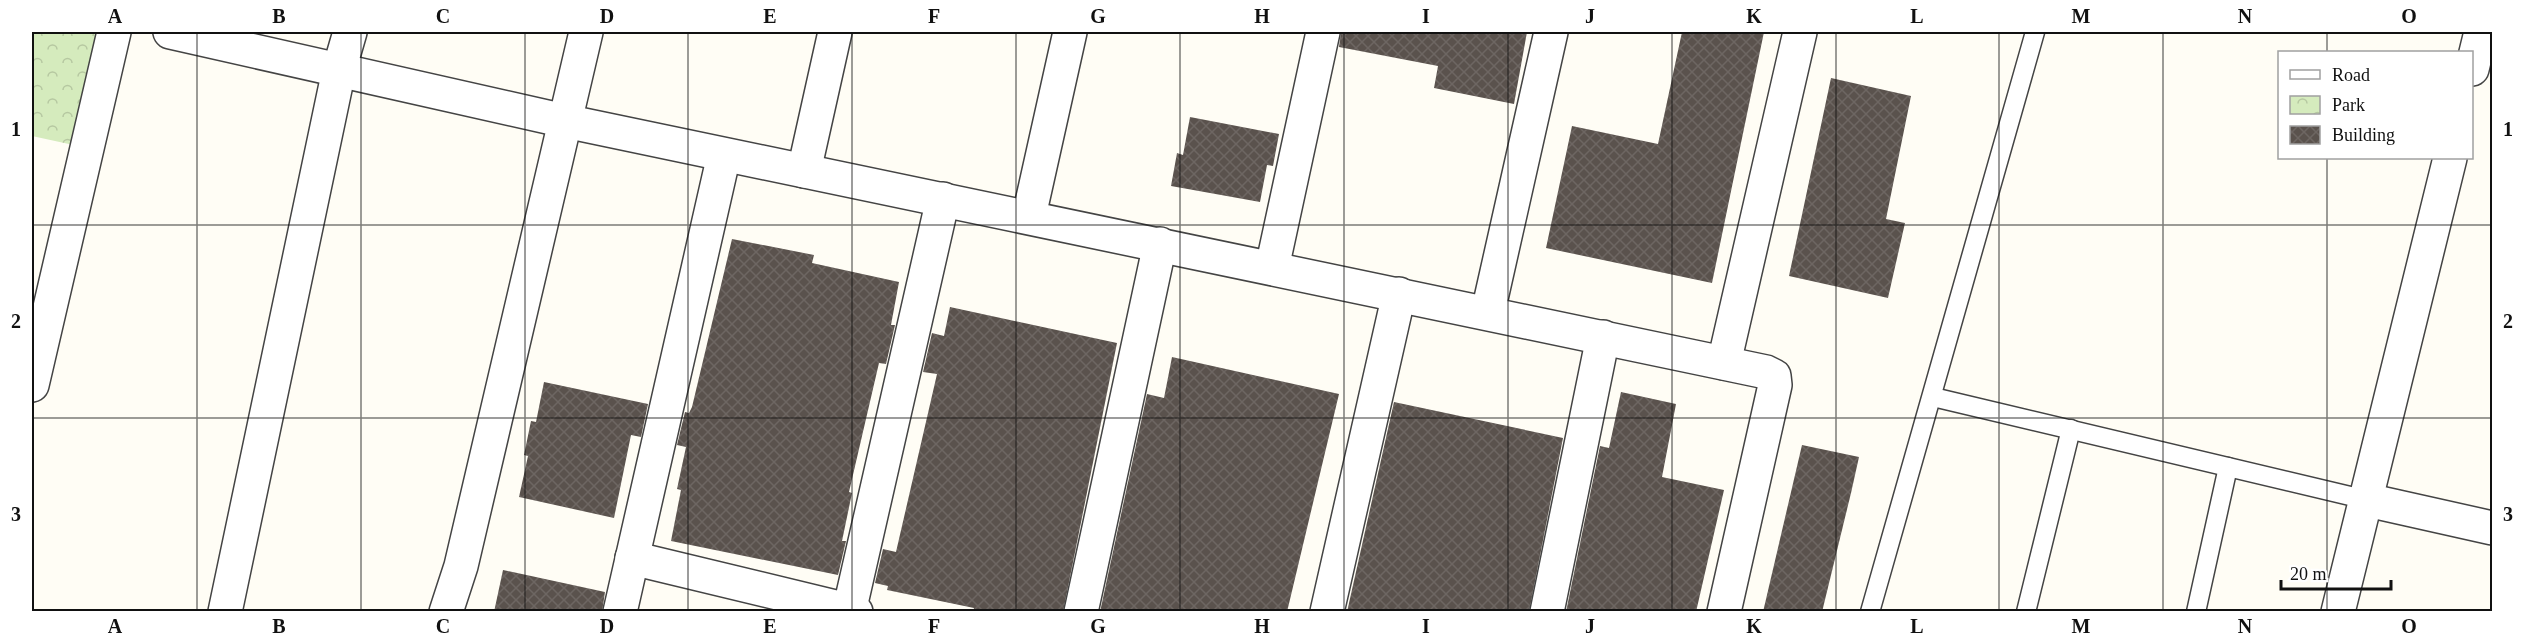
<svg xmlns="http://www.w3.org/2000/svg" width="2524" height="643" font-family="'Times New Roman',serif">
<defs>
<pattern id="park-crowns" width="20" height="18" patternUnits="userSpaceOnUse" patternTransform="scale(1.5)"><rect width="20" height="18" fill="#d5ebbd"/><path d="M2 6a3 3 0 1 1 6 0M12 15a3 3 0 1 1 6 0" fill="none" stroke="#b6c8a1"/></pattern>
<pattern id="building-cross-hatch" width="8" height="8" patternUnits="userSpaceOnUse" patternTransform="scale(1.5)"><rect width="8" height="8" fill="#5a524d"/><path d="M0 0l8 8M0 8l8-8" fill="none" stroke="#6d6662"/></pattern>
</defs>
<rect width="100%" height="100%" fill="#fffdf5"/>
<path fill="url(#park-crowns)" d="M32 32H103L78 146 32 136Z"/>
<g fill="url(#building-cross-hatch)">
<path d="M1341 32H1527L1514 104 1434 88 1438 66 1339 47Z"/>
<path d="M1682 32H1764L1712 283 1546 248 1572 126 1658 144Z"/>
<path d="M1831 78 1911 96 1886 219 1905 223 1888 298 1789 276Z"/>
<path d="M1190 117 1279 134 1273 166 1267 165 1260 202 1171 186 1177 153 1183 155Z"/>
<path d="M732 239 814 255 812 263 899 282 891 325H895L886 364 879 363 849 492 852 493 842 541H846L838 575 671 541 681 490 677 489 686 447 677 445 685 412 689 413 692 407Z"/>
<path d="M950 307 1117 343 1063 612H973L974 608 887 590 888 586 875 583 883 549 896 552 937 374 923 372 932 333 944 336Z"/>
<path d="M1172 357 1339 394 1287 612H1100L1147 394 1164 398Z"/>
<path d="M544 382 648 404 641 437 631 435 614 518 519 497 528 456 524 455 531 421 536 422Z"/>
<path d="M1621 392 1676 404 1662 477 1724 490 1696 612H1566L1600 446 1609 448Z"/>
<path d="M1394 402 1563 438 1529 612H1347Z"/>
<path d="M1802 445 1859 457 1851 493 1822 612H1763Z"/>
<path d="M503 570 605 592 602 612H494Z"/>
</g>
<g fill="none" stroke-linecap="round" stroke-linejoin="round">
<g stroke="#444" stroke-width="21">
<g id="service">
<path d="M1933 397 2367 500"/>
<path d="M1870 612 2035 32"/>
<path d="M2026 612 2071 429"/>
<path d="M2196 612 2228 467"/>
</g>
</g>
<g stroke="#444" stroke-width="36">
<g id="minor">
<path d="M170 32 565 121 1766 372 1774 376 1775 385 1724 612"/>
<path d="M804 171 835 32"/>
<path d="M1029 216 1070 32"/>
<path d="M1272 268 1323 32"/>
<path d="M1488 312 1551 32"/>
<path d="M1724 363 1800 32"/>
<path d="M32 385 114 32"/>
<path d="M2367 500 2492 528"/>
<path d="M632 558 856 612"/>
<path d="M225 612 339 70 350 32"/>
<path d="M446 612 461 566 586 32"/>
<path d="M620 612 724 155"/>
<path d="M849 612 943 199"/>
<path d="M1081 612 1160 244"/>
<path d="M1327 612 1399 294"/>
<path d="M1547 612 1603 337"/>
</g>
</g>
<g stroke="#444" stroke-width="36">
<g id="tertiary">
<path d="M2472 69 2481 32"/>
<path d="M2338 612 2450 158"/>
</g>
</g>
<use href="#service" stroke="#fff" stroke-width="18"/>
<use href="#minor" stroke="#fff" stroke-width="33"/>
<use href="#tertiary" stroke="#fff" stroke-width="33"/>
</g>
<path fill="none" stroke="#111" stroke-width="1.5" stroke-opacity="0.55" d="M197 32V612M361 32V612M525 32V612M688 32V612M852 32V612M1016 32V612M1180 32V612M1344 32V612M1508 32V612M1672 32V612M1836 32V612M1999 32V612M2163 32V612M2327 32V52M2327 158V612M32 225H2492M32 418H2492"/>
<rect width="2524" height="643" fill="none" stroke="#ffffff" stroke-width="66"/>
<rect x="2278" y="51" width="195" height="108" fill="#ffffff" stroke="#a0a0a0" stroke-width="1.5"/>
<rect x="2290" y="70" width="30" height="9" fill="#ffffff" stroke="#a0a0a0" stroke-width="1.5"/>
<text x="2332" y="81" font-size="18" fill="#111111">Road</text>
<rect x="2290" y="96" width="30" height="18" fill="url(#park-crowns)" stroke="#a0a0a0" stroke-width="1.5"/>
<text x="2332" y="111" font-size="18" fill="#111111">Park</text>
<rect x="2290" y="126" width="30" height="18" fill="url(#building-cross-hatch)" stroke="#a0a0a0" stroke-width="1.5"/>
<text x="2332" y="141" font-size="18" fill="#111111">Building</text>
<path d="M2281 580v9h110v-9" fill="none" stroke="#111111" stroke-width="3"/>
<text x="2290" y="580" font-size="18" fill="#111111" stroke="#ffffff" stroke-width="4.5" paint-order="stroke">20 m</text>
<rect x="33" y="33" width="2458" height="577" fill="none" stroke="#111" stroke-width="2"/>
<g font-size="20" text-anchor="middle" font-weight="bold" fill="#111">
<text x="115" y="23">A</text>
<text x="279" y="23">B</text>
<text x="443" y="23">C</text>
<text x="607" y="23">D</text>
<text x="770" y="23">E</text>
<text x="934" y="23">F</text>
<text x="1098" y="23">G</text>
<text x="1262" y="23">H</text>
<text x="1426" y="23">I</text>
<text x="1590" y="23">J</text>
<text x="1754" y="23">K</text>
<text x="1917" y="23">L</text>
<text x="2081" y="23">M</text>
<text x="2245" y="23">N</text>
<text x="2409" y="23">O</text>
<text x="16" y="136">1</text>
<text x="2508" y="136">1</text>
<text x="16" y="328">2</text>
<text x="2508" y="328">2</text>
<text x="16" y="521">3</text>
<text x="2508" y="521">3</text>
<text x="115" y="633">A</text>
<text x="279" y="633">B</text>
<text x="443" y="633">C</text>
<text x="607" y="633">D</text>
<text x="770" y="633">E</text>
<text x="934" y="633">F</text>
<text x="1098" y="633">G</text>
<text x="1262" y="633">H</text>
<text x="1426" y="633">I</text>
<text x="1590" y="633">J</text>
<text x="1754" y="633">K</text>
<text x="1917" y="633">L</text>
<text x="2081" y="633">M</text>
<text x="2245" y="633">N</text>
<text x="2409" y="633">O</text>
</g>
</svg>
